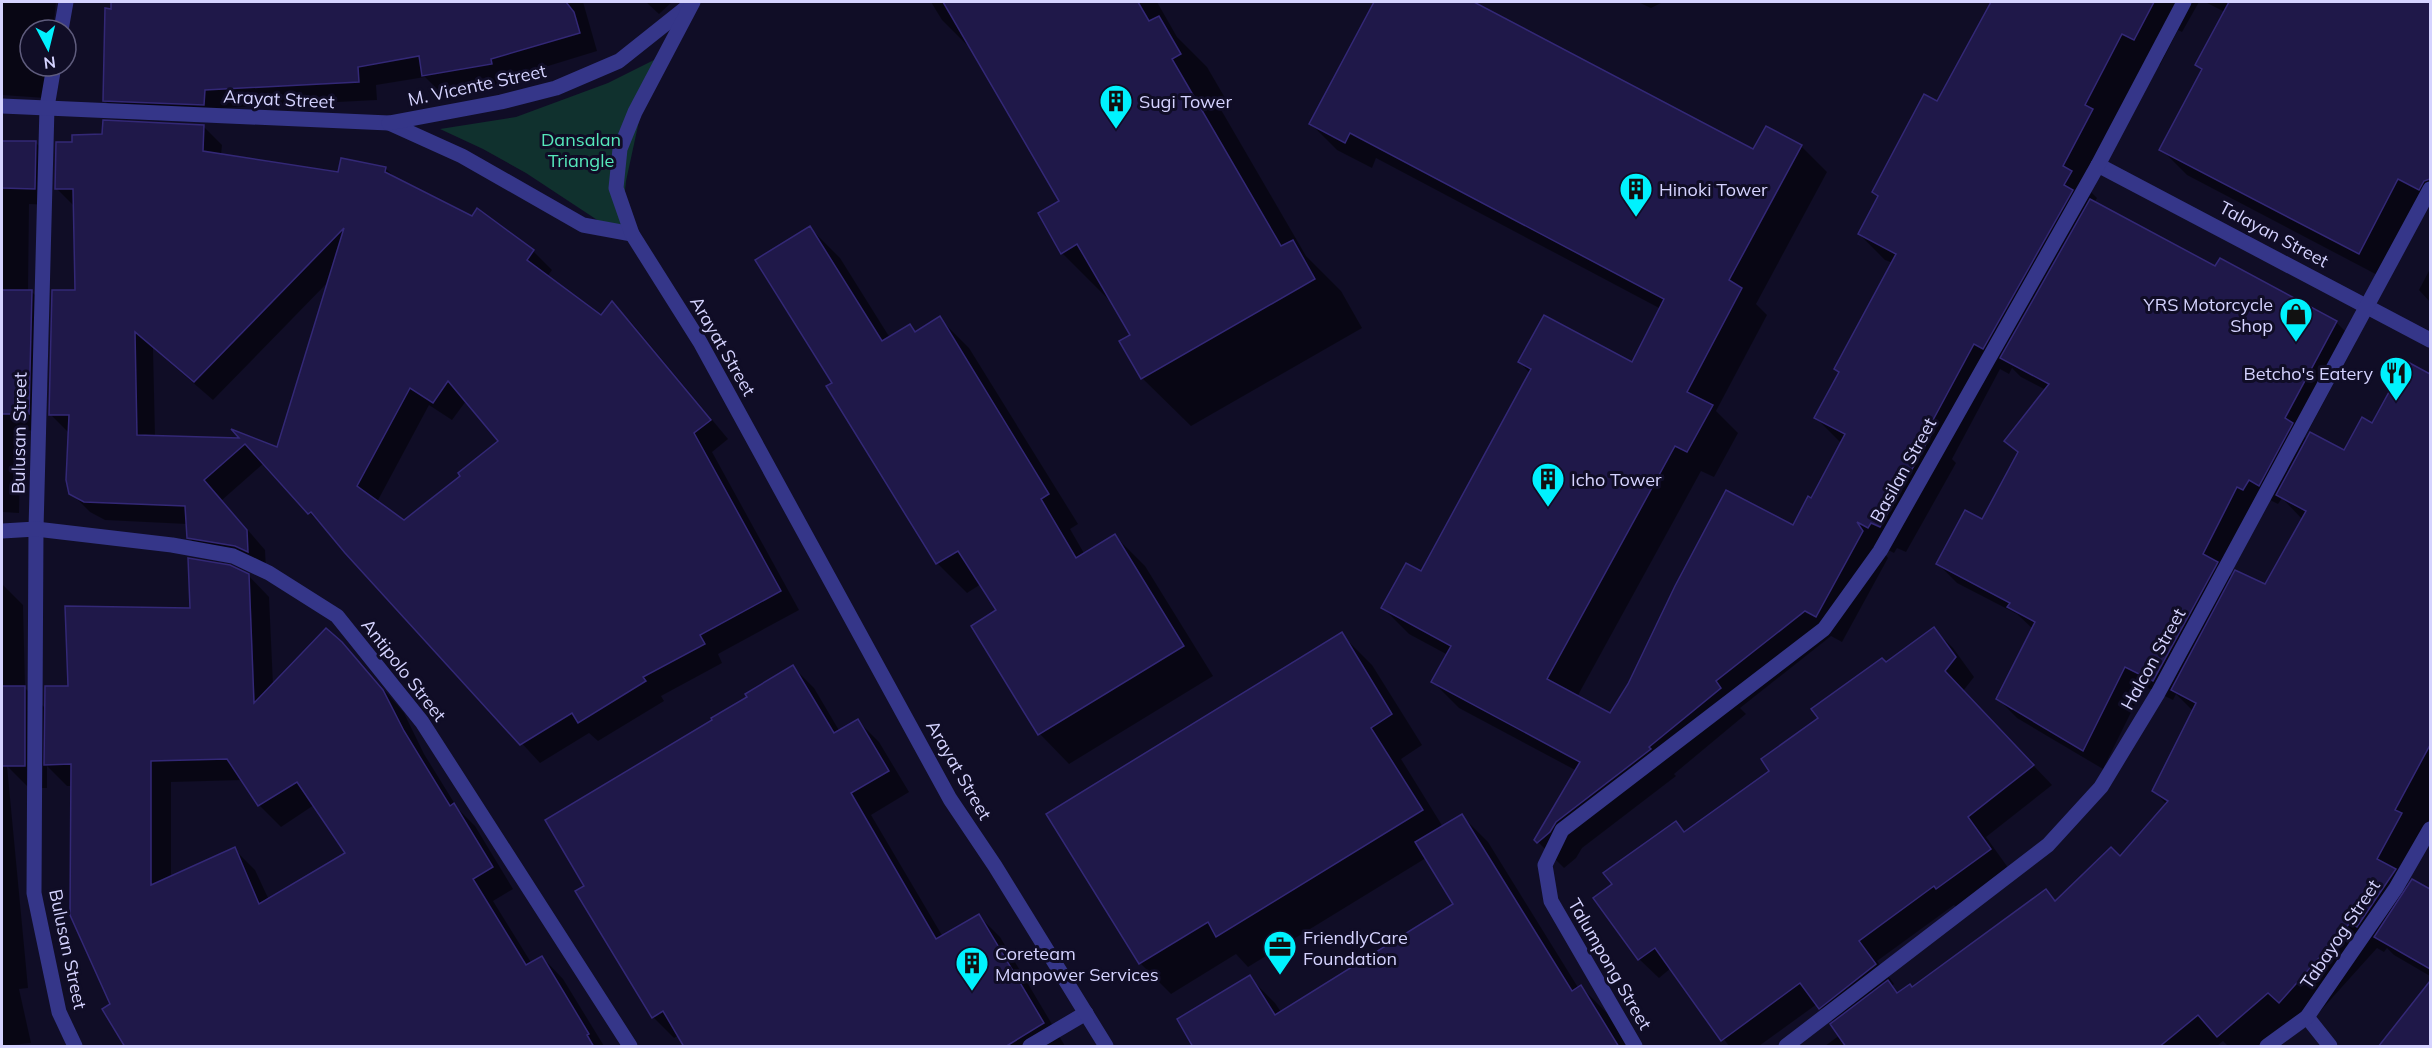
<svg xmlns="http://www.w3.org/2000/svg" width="2432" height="1048" font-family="Mulish,sans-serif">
<rect width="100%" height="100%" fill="#100d26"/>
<path fill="#10312e" d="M664 55 639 121 626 181 620 235 526 173 483 149 440 129 516 117 608 83Z"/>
<g fill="#0007" fill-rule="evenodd">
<path d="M2 2H56L53 30H30V66H48L45 98 2 95Z"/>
<path d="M113 2H583L597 51 509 78 510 82 442 94 425 77 376 85 377 100 222 108V123L123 119 104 100Z"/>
<path d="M646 2H672L659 14Z"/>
<path d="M931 2H1157L1177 37 1207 67 1228 103 1220 108 1306 256 1341 291 1362 328 1191 426 1142 378 1132 335 1112 301 1111 302 1062 253 1061 202 974 52 942 20Z"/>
<path d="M1376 2H1471L1754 151 1801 146 1827 172 1756 304 1767 315 1716 411 1738 433 1714 477 1701 471 1577 697 1611 715 1794 527 1812 500 1841 443 1816 418 1840 373 1836 369 1893 263 1885 260 1859 234 1879 197 1874 192 1938 103 1992 2H2199L2182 32 2178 30 2160 65 2149 59 2090 191 2097 198 2094 203 2216 268 2220 260 2336 322 2356 342 2305 437 2308 440 2345 452 2373 425 2407 363 2430 376V818L2421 835 2405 881 2410 886 2413 881 2430 891V976L2394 955 2387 948 2384 952 2377 948 2305 1028 2295 1018 2262 1046H2228L2223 1041 2217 1046H1825L1840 1035 1835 1023 1817 1004 1759 1046H1729L1671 968 1659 978 1639 959 1614 885 1676 823 1686 833 1771 772 1820 718 1886 664 1934 629 1953 648 1974 677 1963 691 2052 785 1986 837 2009 869 1956 907 1954 905 1877 961 1894 984 1892 986 1899 994 1912 989 2046 891 2056 901 2121 858 2167 805 2154 791 2193 711 2176 694 2173 700 2144 686 2103 769 2017 718 1998 699 2033 629 2017 614 1957 583 1938 564 1983 521 2019 454 2006 441 2046 390 2021 377 2012 368 2009 374 2000 369 1952 459 1956 463 1906 552 1897 548 1894 553 1879 545 1888 558 1842 642 1831 636 1740 708 1746 714 1674 774 1676 776 1582 848 1576 858 1564 868 1535 839 1577 771 1459 708 1433 682 1448 655 1409 634 1383 608 1421 573 1530 373 1519 362 1632 364 1661 309 1376 158 1372 168 1337 150 1311 124ZM2282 498 2302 519 2265 586 2233 578 2224 570 2268 499 2278 504Z"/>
<path d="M1638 2H1663L1651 8Z"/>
<path d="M2205 2H2430V207L2425 204 2385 279 2187 175 2161 149 2202 71 2196 65 2225 12Z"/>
<path d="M203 126 222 145 221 155 339 173 385 168 398 180 472 218 478 210 533 251 552 270 547 277 601 318 612 304 631 322 728 439 712 452 799 610 718 654 722 663 661 696 664 701 598 741 589 733 540 763 264 463 222 500 265 550 266 570 207 556 188 537 187 524 105 520 90 512 71 493 69 433 50 414 76 292 75 207 56 188 74 143ZM330 280 278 449 242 439 155 437 153 348 213 400ZM466 401 500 441 462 476 405 521 377 502 429 405 452 420Z"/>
<path d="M2 142 36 143 53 160 51 205 29 204 28 292H32L49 309 46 431 21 430 19 513 2 512Z"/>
<path d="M810 228 840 258 890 338 910 326 916 333 939 318 969 348 1078 524 1070 529 1085 555 1115 536 1145 566 1213 676 1069 764 1040 734 973 626 998 611 981 584 967 593 937 563 834 383Z"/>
<path d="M2430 269V302L2419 290Z"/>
<path d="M248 575 269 597 273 685 341 643 363 665 404 713 424 754 458 809 475 826 513 889 493 901 532 964 542 957 563 979 604 1046H127L111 1005 72 786H67L47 766V788H29L7 766 28 988 19 989 31 1043 2 1046V584L23 605 25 688 46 709 69 687ZM247 585H250L255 710H252ZM243 780 259 805 281 827 314 805 347 853 269 900 255 870 234 849 171 877V782Z"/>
<path d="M1341 634 1372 665 1422 745 1401 759 1443 827 1462 816 1488 842 1579 989 1581 987 1607 1013 1628 1046H1195L1249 977 1275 1003 1281 1012 1455 904 1426 858 1248 967 1236 954 1171 994 1140 963 1048 814Z"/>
<path d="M793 667 814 688 840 732 858 721 879 742 909 792 871 815 943 937 979 916 1000 937 1065 1046H685L679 1035 674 1038 653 1017 586 886 715 721Z"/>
<path d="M2430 984V1046H2380Z"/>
</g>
<g fill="#1f1849" stroke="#332876" stroke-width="1.5" fill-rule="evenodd">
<path d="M111 2H566L574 12 580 33 491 59 492 64 422 76 419 56 358 67 359 82 205 90 204 105 103 101 105 8 111 9Z"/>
<path d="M943 2H1138L1149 21 1159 16 1181 54 1172 59 1281 246 1293 240 1315 279 1141 379 1119 341 1130 335 1077 244 1061 254 1038 213 1059 201Z"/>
<path d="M1374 2H1474L1753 149 1766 126 1802 145 1729 280 1742 288 1687 392 1713 405 1687 452 1675 446 1547 679 1610 713 1628 684 1675 586 1726 490 1793 525 1808 496 1811 498 1845 434 1814 418 1839 372 1834 369 1896 254 1858 234 1878 196 1872 192 1924 94 1937 101 1991 2H2154L2134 40 2122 34 2085 105 2093 109 2063 166 2072 171 2064 185 2073 190 1983 349 1974 344 1926 433 1931 435 1880 527 1871 523 1868 528 1857 522 1863 531 1816 617 1805 611 1716 681 1721 688 1649 747 1651 749 1556 822 1550 832 1537 843 1534 840 1580 762 1431 682 1451 646 1381 608 1406 563 1421 571 1531 369 1518 362 1544 315 1632 362 1664 299 1350 133 1345 143 1309 124Z"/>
<path d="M2229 2H2430V179L2424 181 2419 190 2398 179 2359 254 2159 150 2202 69 2195 65Z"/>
<path d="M103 120 204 125 203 151 338 172 341 158 386 167 385 172 472 216 477 208 534 250 527 260 601 315 612 301 711 420 694 433 781 591 700 635 705 644 643 677 646 681 578 723 572 713 520 745 345 553 311 512 308 514 245 444 204 480 247 530 248 552 235 546 187 538 185 506 84 502 69 494 66 480 69 415H49L52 290H75L73 189H55L56 142H72V135L102 134ZM344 228 277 447 231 429 239 438 137 435 135 332 194 382ZM448 381 498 441 458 473 460 476 404 520 357 486 410 388 433 403Z"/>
<path d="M2 141H36L35 189 2 188Z"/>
<path d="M2090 199 2215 266 2220 258 2337 321 2285 418 2293 423 2259 486 2249 480 2243 490 2237 487 2203 554 2218 562 2153 681 2125 667 2083 751 1996 699 2035 622 2007 607 2010 603 1936 564 1965 510 1982 519 2018 452 2004 441 2049 384 2000 358Z"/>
<path d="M810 226 882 341 910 324 915 332 940 316 1049 494 1041 499 1076 558 1115 534 1184 646 1038 735 971 626 996 610 958 551 936 564 826 386 832 383 755 260Z"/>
<path d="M2 290H32L29 414H2Z"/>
<path d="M2406 361 2430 374V745L2395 810 2402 813 2377 859 2396 869 2357 927 2350 923 2279 1003 2268 993 2217 1037 2198 1015 2159 1047H1846L1830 1024 1888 980 1897 993 1910 984 1912 987 2046 889 2055 901 2111 847 2120 856 2168 801 2152 791 2196 703 2171 690 2235 570 2265 584 2306 511 2276 495 2310 432 2344 450 2362 417 2372 423Z"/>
<path d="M188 558 230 565 249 574 254 703 326 628 342 642 383 690 404 731 450 806 454 803 493 867 473 879 526 965 542 956 589 1034 587 1035 594 1047H125L102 1009 110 1004 70 915 71 764 44 765 45 686H68L65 606 190 608ZM227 759 258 806 297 782 345 853 259 904 235 847 151 885V761Z"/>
<path d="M1934 627 1956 657 1945 671 2034 765 1968 817 1991 849 1936 889 1934 886 1859 941 1876 964 1819 1009 1800 983 1721 1041 1655 948 1638 960 1593 898 1612 884 1603 873 1676 821 1684 832 1769 771 1761 759 1818 718 1811 709 1882 658 1886 662Z"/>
<path d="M1342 632 1392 714 1371 728 1423 810 1216 937 1208 922 1139 964 1046 814Z"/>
<path d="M793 665 834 733 858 719 889 771 851 793 936 939 979 914 1044 1023 1005 1047H684L663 1011 652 1018 575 891 584 886 545 820 712 720 711 718 747 697 745 694Z"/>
<rect x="2" y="686" width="23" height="80"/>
<path d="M1462 814 1572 991 1581 985 1619 1047H1193L1177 1019 1250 975 1275 1015 1453 904 1415 842Z"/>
<path d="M2412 879 2430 889V969L2374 937Z"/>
<path d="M2430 981V1047H2378Z"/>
</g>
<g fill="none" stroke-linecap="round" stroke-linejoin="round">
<g stroke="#353689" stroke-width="15">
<path d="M61 30 66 2"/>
<path d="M54 66 47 107 36 529 34 893 59 1012 75 1046"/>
<path d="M2 106 389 123 462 156 583 225 632 234"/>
<path d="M389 123 501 102 556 88 619 61 692 3"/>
<path d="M2098 165 2430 340"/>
<path d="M2 531 36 529 172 545 233 556 269 573 337 616 422 722 630 1046"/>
<path d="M2307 1017 2330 1046"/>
<path d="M1030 1046 1086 1013"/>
<path d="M1635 1046 1551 901 1545 865 1562 830 1824 629 1880 551 2098 165 2184 2"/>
<path d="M1786 1046 2048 845 2101 787 2158 693 2430 189"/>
<path d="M2267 1046 2307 1017 2396 888 2430 829"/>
</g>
<path stroke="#353689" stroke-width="15" d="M693 2 635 112 620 149 616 188 632 234 700 342 950 799 995 866 1106 1046"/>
</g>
<defs>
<g id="building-pin" transform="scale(1.725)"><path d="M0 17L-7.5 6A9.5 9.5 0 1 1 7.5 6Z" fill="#00f2fe" stroke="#100d26"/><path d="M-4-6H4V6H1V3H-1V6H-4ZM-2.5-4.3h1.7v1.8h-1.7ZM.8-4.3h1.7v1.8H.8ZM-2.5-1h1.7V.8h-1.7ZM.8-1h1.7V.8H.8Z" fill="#111"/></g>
<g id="shop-pin" transform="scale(1.725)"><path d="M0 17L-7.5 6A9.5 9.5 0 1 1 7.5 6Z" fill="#00f2fe" stroke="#100d26"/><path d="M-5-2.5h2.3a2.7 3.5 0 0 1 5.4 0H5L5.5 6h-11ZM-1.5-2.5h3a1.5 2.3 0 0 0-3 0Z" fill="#111"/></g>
<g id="restaurant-pin" transform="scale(1.725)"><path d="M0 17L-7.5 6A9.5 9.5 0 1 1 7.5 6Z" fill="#00f2fe" stroke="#100d26"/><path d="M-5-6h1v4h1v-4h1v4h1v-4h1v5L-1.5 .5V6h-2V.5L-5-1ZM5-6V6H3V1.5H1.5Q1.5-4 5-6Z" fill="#111"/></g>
<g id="office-pin" transform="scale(1.725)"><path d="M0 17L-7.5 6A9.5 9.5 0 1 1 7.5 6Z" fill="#00f2fe" stroke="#100d26"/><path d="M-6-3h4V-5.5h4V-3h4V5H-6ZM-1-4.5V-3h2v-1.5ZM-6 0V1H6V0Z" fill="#111"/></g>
</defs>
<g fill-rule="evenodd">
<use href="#building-pin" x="1116" y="101"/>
<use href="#building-pin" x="1636" y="189"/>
<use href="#shop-pin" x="2296" y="314"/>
<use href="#restaurant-pin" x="2396" y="373"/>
<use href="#building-pin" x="1548" y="479"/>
<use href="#office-pin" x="1280" y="947"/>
<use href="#building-pin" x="972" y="963"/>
</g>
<g text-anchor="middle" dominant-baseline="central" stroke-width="6" stroke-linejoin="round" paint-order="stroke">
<g font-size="18" fill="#d5d3ff" stroke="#100d26">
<text transform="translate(477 85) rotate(-12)">M. Vicente Street</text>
<text transform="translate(279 99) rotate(3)">Arayat Street</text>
<text transform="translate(2274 234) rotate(28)">Talayan Street</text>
<text transform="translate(723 346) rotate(60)">Arayat Street</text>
<text transform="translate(19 433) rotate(-89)">Bulusan Street</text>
<text transform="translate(1903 470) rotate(-61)">Basilan Street</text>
<text transform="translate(2153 659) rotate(-61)">Halcon Street</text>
<text transform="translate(404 670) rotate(52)">Antipolo Street</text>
<text transform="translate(959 770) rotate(60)">Arayat Street</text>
<text transform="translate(2340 934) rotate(-56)">Tabayog Street</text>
<text transform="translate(68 949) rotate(78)">Bulusan Street</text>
<text transform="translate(1610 964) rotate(60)">Talumpong Street</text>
</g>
<g font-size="18" fill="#d5d3ff" stroke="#100d26" text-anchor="start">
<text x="1139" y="101">Sugi Tower</text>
<text x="1659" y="189">Hinoki Tower</text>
<text x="2273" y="304" text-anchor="end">YRS Motorcycle<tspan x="2273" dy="21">Shop</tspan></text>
<text x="2373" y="373" text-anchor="end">Betcho's Eatery</text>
<text x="1571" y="479">Icho Tower</text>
<text x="1303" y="937">FriendlyCare<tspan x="1303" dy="21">Foundation</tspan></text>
<text x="995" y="953">Coreteam<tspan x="995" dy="21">Manpower Services</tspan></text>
</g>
<g font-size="18" fill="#56e8bb" stroke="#100d26">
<text x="581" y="139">Dansalan<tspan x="581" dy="21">Triangle</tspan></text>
</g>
</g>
<rect width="2432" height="1048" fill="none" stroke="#d5d3ff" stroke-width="6"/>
<g transform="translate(48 48) rotate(173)"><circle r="28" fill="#100d26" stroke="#5f5c7d" stroke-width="1.5"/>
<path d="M0-4.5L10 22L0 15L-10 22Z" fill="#00f2fe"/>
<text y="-9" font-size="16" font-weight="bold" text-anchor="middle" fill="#d5d3ff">N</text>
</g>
</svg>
